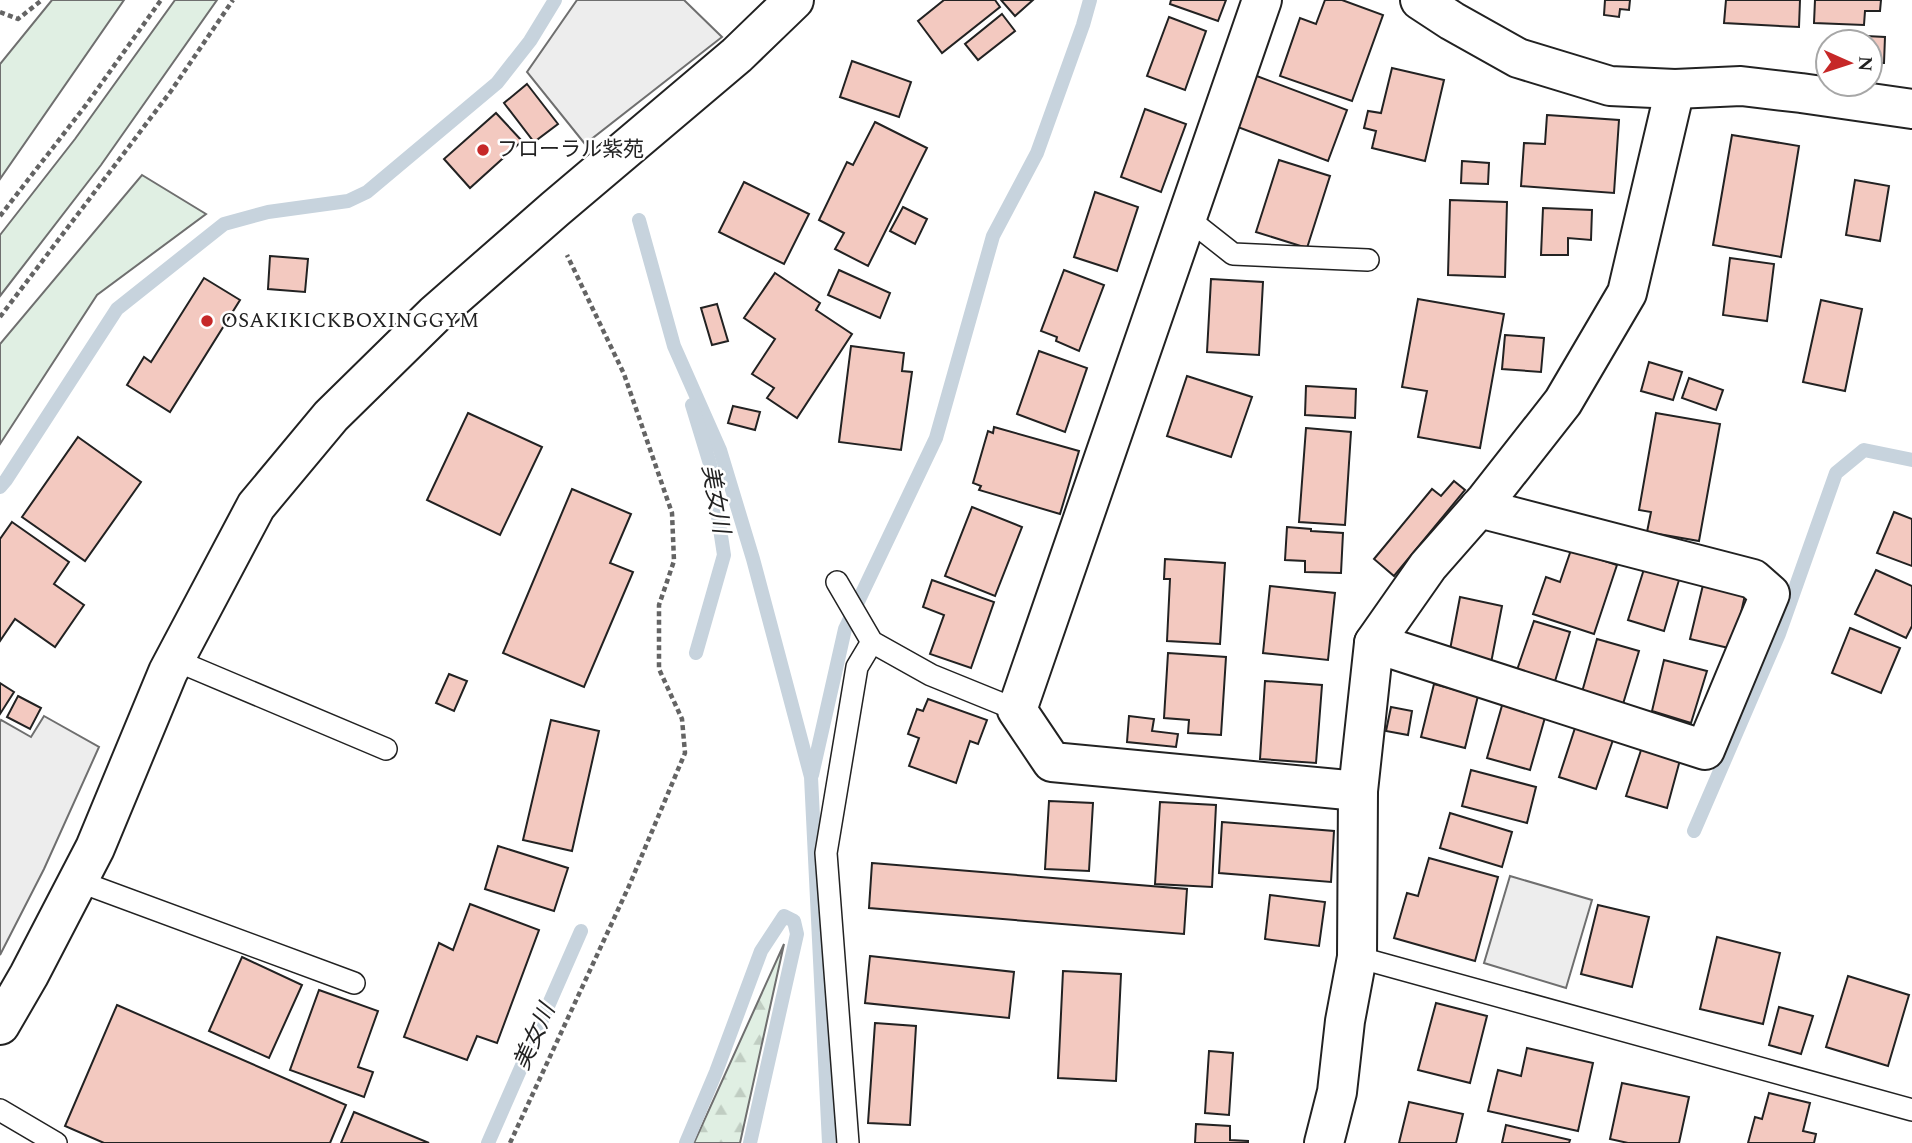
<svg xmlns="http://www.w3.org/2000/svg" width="1912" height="1143" font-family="Spectral,'Noto Sans JP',serif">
<defs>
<pattern id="forest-firs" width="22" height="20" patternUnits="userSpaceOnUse" patternTransform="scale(1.75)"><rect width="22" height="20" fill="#e0efe3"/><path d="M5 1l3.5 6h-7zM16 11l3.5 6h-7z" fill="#c0cdc2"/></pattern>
</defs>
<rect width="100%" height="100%" fill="#fff"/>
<g fill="#e0efe3" stroke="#6f6f6f" stroke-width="2">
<path d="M52 0H124L0 179V64Z"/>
<path d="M175 0H217L101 165 0 296V235L75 139Z"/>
<path d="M142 175 206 214 97 295 0 444V344Z"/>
</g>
<path fill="url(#forest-firs)" stroke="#6f6f6f" stroke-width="2" d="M784 944 740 1143H694Z"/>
<g fill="#ededed" stroke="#6f6f6f" stroke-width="2">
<path d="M577 0H684L722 37 585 144 527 72Z"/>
<path d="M44 716 99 747 44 869 0 955V722L1 720 31 737Z"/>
<path d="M1510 876 1592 900 1566 988 1484 963Z"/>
</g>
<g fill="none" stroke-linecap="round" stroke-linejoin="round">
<g stroke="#c7d3dd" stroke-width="14">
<path d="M639 220 674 346 720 450 753 559 811 777 829 1143"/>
<path d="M692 405 710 464 724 555 696 653"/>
<path d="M0 487 6 480 117 309 224 224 268 212 348 201 367 192 497 83 530 41 555 0"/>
<path d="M812 775 845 629 936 438 993 236 1037 153 1083 25 1090 0"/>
<path d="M1694 831 1779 634 1836 473 1864 450 1912 460"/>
<path d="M488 1143 581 931"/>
<path d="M686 1143 716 1072 761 951 784 916 794 921 797 934 750 1143"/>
</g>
</g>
<g fill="#f3c9c0" stroke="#222" stroke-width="2">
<path d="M944 0H995L1000 7 942 53 918 21Z"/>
<path d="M1001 0H1033L1015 16Z"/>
<path d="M1171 0H1226L1218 21 1170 4Z"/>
<path d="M1325 0H1342L1383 15 1352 101 1280 76 1300 18 1316 24Z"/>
<path d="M1605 0H1630L1629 10 1620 9 1619 17 1604 15Z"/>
<path d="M1726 0H1800L1799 27 1724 23Z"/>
<path d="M1815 0H1881L1880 11H1865L1864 25 1814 23Z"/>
<path d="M1002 14 1015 31 978 60 965 44Z"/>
<path d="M1169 17 1206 31 1185 90 1147 76Z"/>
<path d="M1866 36 1885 37 1884 63H1870V42H1865Z"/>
<path d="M852 61 911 82 899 117 840 97Z"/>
<path d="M1392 68 1444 80 1425 161 1372 148 1376 131 1364 128 1368 111 1381 113Z"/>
<path d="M1254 75 1347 110 1328 161 1235 126Z"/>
<path d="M527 84 558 124 534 142 504 103Z"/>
<path d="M1145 109 1186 124 1161 192 1121 177Z"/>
<path d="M496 113 522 141 470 188 444 159Z"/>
<path d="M1547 115 1619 120 1614 193 1521 186 1524 143 1545 144Z"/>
<path d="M875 122 927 148 868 266 835 249 844 233 819 220 847 162 853 165Z"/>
<path d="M1732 135 1799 146 1781 257 1713 245Z"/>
<path d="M1279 160 1330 176 1307 248 1256 232Z"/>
<path d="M1462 161 1489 163 1488 184 1461 183Z"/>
<path d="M1855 180 1889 186 1880 241 1846 235Z"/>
<path d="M744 182 809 214 784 264 719 232Z"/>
<path d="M1095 192 1138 207 1117 271 1074 257Z"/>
<path d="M1450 200 1507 202 1505 277 1448 275Z"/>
<path d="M903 207 927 219 915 244 890 231Z"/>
<path d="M1543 208 1592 210 1591 240 1568 238V255H1541Z"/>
<path d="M270 256 308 259 305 292 268 289Z"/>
<path d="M1730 258 1774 264 1767 321 1723 315Z"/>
<path d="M839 270 890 293 880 318 828 295Z"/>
<path d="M1064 270 1104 285 1079 351 1056 341 1057 337 1041 331Z"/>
<path d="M775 273 820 303 816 310 852 334 797 418 767 398 774 388 752 374 775 339 744 318Z"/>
<path d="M204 278 240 300 170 412 127 385 144 357 151 362Z"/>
<path d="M1211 279 1263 282 1259 355 1207 352Z"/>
<path d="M1418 299 1504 314 1480 448 1418 437 1427 391 1402 387Z"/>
<path d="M1821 300 1862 309 1845 391 1803 382Z"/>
<path d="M717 304 728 341 712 345 701 308Z"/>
<path d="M1505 335 1544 338 1541 372 1502 369Z"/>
<path d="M851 346 904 353 902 371 912 372 901 450 839 442Z"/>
<path d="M1039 351 1087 368 1065 432 1017 414Z"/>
<path d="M1649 362 1682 372 1673 400 1641 391Z"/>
<path d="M1187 376 1252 397 1231 457 1167 436Z"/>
<path d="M1689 378 1723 390 1716 410 1682 398Z"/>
<path d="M1306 386 1356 389 1355 418 1305 415Z"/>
<path d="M733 406 760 412 755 430 728 423Z"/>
<path d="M468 413 542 447 500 535 427 500Z"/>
<path d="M1656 413 1720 424 1699 541 1647 532 1651 512 1639 510Z"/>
<path d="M994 427 1079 451 1060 514 979 490 981 486 973 483 988 431 993 433Z"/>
<path d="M1306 428 1351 432 1345 525 1299 522Z"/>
<path d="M78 437 141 482 85 561 22 517Z"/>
<path d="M1454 481 1465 490 1394 576 1374 559 1432 489 1441 496Z"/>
<path d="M572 489 631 514 610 563 633 572 584 687 503 653Z"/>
<path d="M972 507 1022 527 995 596 945 576Z"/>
<path d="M1894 512 1912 519V566L1877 553Z"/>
<path d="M12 522 69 562 54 584 84 605 55 647 15 619 0 641V539Z"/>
<path d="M1287 527 1311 529V531L1343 533 1341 573 1305 572V561L1285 560Z"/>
<path d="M1571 550 1617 565 1594 634 1533 614 1546 577 1560 582Z"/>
<path d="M1165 559 1225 563 1220 644 1167 641 1170 579H1164Z"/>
<path d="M1644 569 1679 580 1664 631 1628 620Z"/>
<path d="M1876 570 1912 586V626L1906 638 1855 614Z"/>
<path d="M932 580 994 602 971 668 930 654 944 615 923 607Z"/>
<path d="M1703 585 1745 595 1733 649 1690 639Z"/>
<path d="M1270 586 1335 593 1328 660 1263 653Z"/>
<path d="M1460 597 1502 606 1491 663 1449 655Z"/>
<path d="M1534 621 1570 632 1555 681 1517 670Z"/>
<path d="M1850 628 1900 648 1881 693 1832 673Z"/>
<path d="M1597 639 1639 651 1623 704 1582 692Z"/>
<path d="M1168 653 1226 657 1221 735 1188 733 1189 720 1164 718Z"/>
<path d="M1664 660 1707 671 1691 723 1652 711Z"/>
<path d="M449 674 467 681 454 711 436 703Z"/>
<path d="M1265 681 1322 685 1316 763 1260 759Z"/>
<path d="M0 683 14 692 0 714Z"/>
<path d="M1434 684 1478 696 1465 748 1421 737Z"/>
<path d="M18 696 41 708 30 729 7 717Z"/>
<path d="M928 699 987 720 978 744 970 741 956 783 909 766 919 738 908 734 917 709 923 711Z"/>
<path d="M1503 702 1546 714 1530 770 1487 758Z"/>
<path d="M1391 707 1412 711 1408 735 1386 731Z"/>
<path d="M1129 716 1154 719 1152 731 1178 734 1176 747 1127 742Z"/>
<path d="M551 720 599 731 572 851 523 840Z"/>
<path d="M1575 728 1613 740 1596 789 1559 777Z"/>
<path d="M1643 744 1680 760 1667 808 1626 796Z"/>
<path d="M1471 770 1536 787 1527 823 1462 806Z"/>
<path d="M1049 801 1093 803 1089 871 1045 869Z"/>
<path d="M1160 802 1216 805 1212 887 1155 884Z"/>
<path d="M1450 813 1512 832 1502 867 1440 848Z"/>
<path d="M1222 822 1334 831 1331 882 1219 873Z"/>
<path d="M498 846 568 868 554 911 485 889Z"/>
<path d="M1429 858 1498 877 1475 961 1394 938 1407 893 1418 896Z"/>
<path d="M872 863 1187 889 1184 934 869 908Z"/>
<path d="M1270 895 1325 902 1319 946 1265 939Z"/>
<path d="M470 904 539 930 497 1043 477 1036 467 1060 404 1037 439 943 453 950Z"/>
<path d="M1598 905 1649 917 1632 987 1581 974Z"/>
<path d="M1717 937 1780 953 1763 1024 1700 1009Z"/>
<path d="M870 956 1014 972 1009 1018 865 1003Z"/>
<path d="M242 957 302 985 269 1058 209 1031Z"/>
<path d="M1063 971 1121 974 1116 1081 1058 1078Z"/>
<path d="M1848 976 1909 995 1888 1066 1826 1047Z"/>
<path d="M319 990 378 1011 358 1067 373 1072 364 1097 290 1070Z"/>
<path d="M1436 1003 1487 1016 1470 1083 1418 1070Z"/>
<path d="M117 1005 346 1105 330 1143H104L65 1126Z"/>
<path d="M1779 1007 1813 1016 1801 1054 1769 1045Z"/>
<path d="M875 1023 916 1026 910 1125 868 1123Z"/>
<path d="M1527 1048 1593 1063 1578 1131 1488 1111 1498 1070 1521 1076Z"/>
<path d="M1209 1051 1233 1053 1229 1115 1205 1113Z"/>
<path d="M1622 1083 1689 1097 1679 1143H1628L1610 1139Z"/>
<path d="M1769 1093 1810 1103 1803 1131 1816 1134 1814 1143H1748L1755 1117 1762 1119Z"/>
<path d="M1409 1102 1463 1114 1456 1143H1399Z"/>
<path d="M354 1112 429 1143H341Z"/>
<path d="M1196 1124 1230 1126V1140L1248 1141V1143H1195Z"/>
<path d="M1506 1125 1570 1140 1569 1143H1502Z"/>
</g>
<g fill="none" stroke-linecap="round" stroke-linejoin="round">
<g stroke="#222" stroke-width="24">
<g id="lane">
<path d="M1186 217 1233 254 1368 260"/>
<path d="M837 582 872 642 931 675 1017 710"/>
<path d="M175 660 386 749"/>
<path d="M78 881 354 983"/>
<path d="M1357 957 1912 1110"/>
<path d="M0 1110 56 1143"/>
<path d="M848 1143 826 853 857 667 872 642"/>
</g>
</g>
<g stroke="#222" stroke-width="42">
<g id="street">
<path d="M1262 0 1017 710 1052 762 1358 791"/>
<path d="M1420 0 1452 21 1518 58 1610 86 1675 89 1741 86 1801 93 1912 109"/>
<path d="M1374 643 1705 750 1770 594 1753 579 1479 508"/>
<path d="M1324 1143 1337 1092 1345 1021 1357 957 1358 791 1374 643 1428 566 1486 500 1563 402 1627 293 1675 89"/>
</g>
</g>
<g stroke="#222" stroke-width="42">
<path id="secondary" d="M0 1025 29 975 95 848 168 672 256 506 331 416 435 314 555 209 737 55 794 0"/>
</g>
<g stroke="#646464" stroke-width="4.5" stroke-dasharray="5 3.5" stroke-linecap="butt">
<path d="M0 12 18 19 42 0"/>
<path d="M0 216 86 105 161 0"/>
<path d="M0 317 171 91 233 0"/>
<path d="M510 1143 629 886 685 753 682 719 659 669V605L674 561 672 513 624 374 567 255"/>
</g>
<use href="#lane" stroke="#fff" stroke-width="21"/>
<use href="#street" stroke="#fff" stroke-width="38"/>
<use href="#secondary" stroke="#fff" stroke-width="38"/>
</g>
<g fill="#c62828" stroke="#fff" stroke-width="2.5">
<circle cx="483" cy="150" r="7"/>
<circle cx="207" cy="321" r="7"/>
</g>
<g text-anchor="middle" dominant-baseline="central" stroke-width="5" stroke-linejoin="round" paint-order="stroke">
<g font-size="21" fill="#222" stroke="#fff" text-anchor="start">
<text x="497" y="150">フローラル紫苑</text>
<text x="221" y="321">OSAKIKICKBOXINGGYM</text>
</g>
<g font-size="23" font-style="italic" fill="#222" stroke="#fff">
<text transform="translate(715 499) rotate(80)">美女川</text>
<text transform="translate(535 1037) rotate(-66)">美女川</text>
</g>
</g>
<g transform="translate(1849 63) rotate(93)"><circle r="33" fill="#ffffff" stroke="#a7a7a7" stroke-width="2"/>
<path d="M0-5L12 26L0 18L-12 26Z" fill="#c62828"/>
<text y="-10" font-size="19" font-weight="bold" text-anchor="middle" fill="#222222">N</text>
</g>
</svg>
